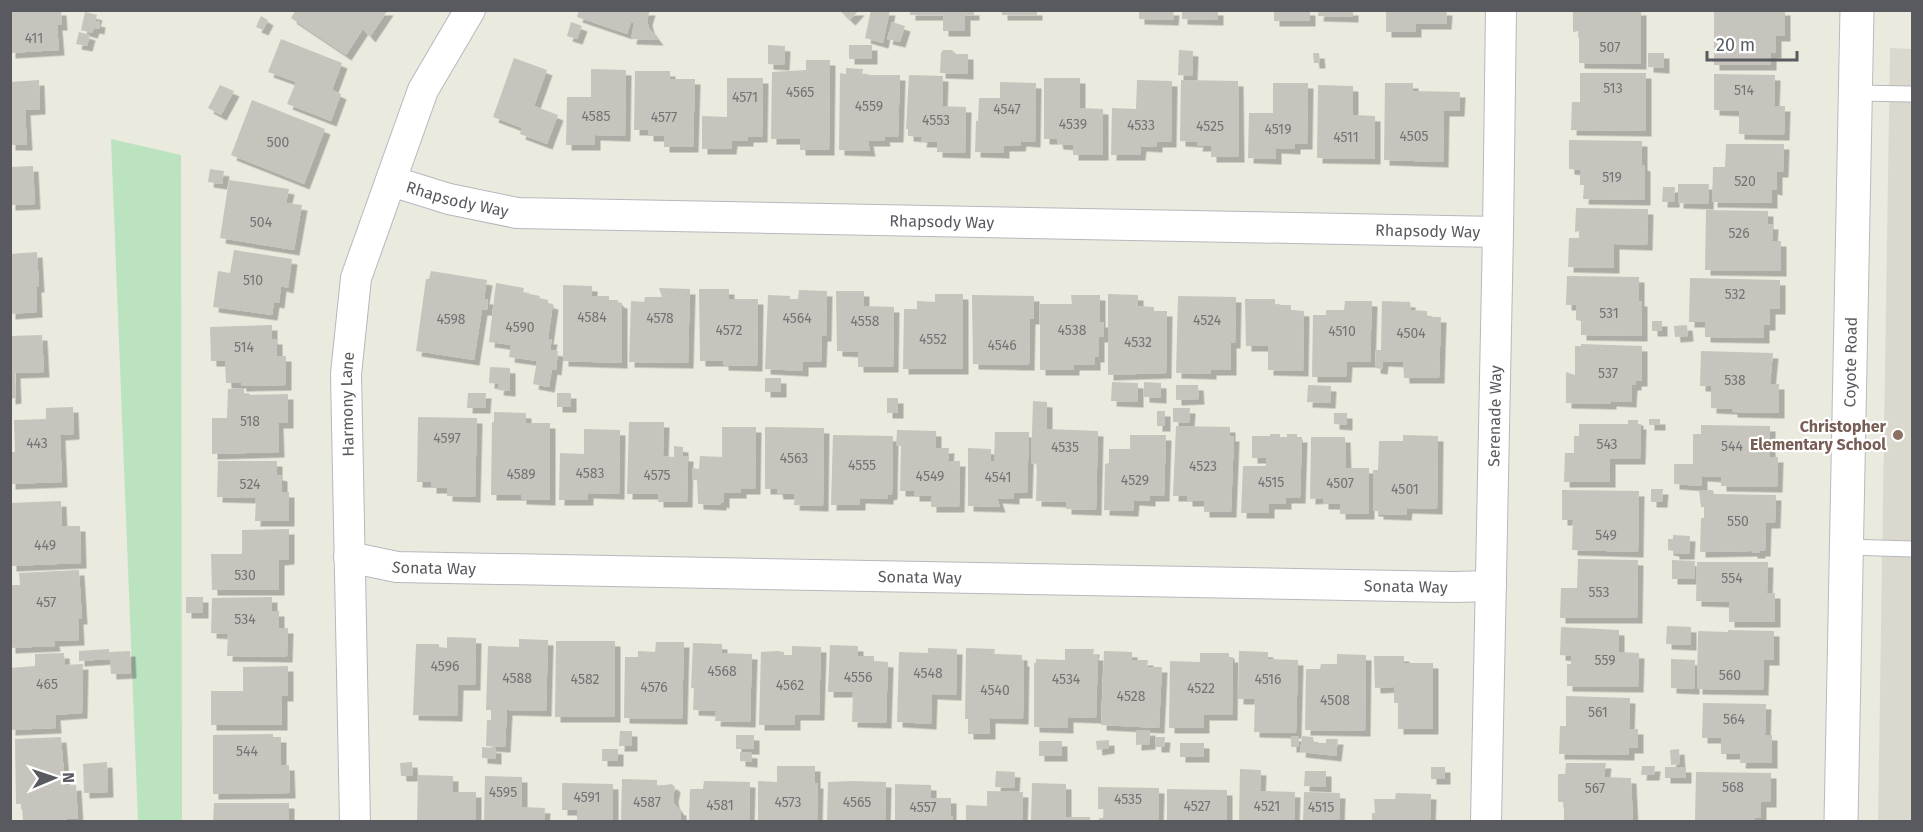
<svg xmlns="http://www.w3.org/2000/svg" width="1923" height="832" font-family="'Fira Sans',sans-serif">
<defs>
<filter id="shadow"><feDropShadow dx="5.5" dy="5.5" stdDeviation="0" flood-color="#0004"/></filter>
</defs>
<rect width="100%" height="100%" fill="#ebeadf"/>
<path fill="#dbd9cd" d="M1890 48 1912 49V821L1878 822Z"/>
<path fill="#bbe3c0" d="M111 139 181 155 182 821H138Z"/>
<g fill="#c6c4bc" filter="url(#shadow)">
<path d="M10 10H61L62 25H57L59 50 10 53Z"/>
<path d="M296 10H388L370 37 363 29 346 55 291 18Z"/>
<path d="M579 10H650L647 20 649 28 658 40 631 39 634 23 631 22 627 34 577 17Z"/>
<path d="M839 10H859L850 20Z"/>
<path d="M871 10H890L883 43 865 38Z"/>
<path d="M910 10H974V15H965V31H943V15H910Z"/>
<rect x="1002" y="10" width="35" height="5"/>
<path d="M1139 10H1174L1173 20 1139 19Z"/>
<path d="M1182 10H1218V20L1182 19Z"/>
<rect x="1274" y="10" width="36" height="11"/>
<path d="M1319 10H1353V17L1318 16Z"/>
<path d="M1386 10H1447L1446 24H1416V32H1386Z"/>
<path d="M1573 10H1641V64L1579 63V31L1573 32Z"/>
<path d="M1714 10H1785V36H1776V53H1771V65H1714Z"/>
<path d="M85 12 97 15 95 21 100 22 99 29 94 28 92 33 81 30Z"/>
<path d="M261 16 268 20 263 30 256 27Z"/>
<path d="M571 22 582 26 577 39 567 36Z"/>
<path d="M892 22 905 26 900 42 887 39Z"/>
<path d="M79 32 90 35 87 46 76 44Z"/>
<path d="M281 39 342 63 332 90 341 94 331 121 287 104 296 82 268 72Z"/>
<path d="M768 45 785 46 784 65 768 64Z"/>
<rect x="849" y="45" width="23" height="14"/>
<path d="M943 50H952L956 54H968V74L940 73 941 53Z"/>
<path d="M1179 50 1193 51 1192 76 1178 75Z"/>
<path d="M1313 53H1319L1320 63H1314Z"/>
<path d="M1648 53H1664V68L1648 67Z"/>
<path d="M514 58 547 70 534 106 558 115 547 144 520 134 522 128 493 117Z"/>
<path d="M806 60H830L829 150H800V139H771L772 72 806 70Z"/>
<path d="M846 68 863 69 862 75H900L898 137H884L885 141H868L870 151 839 150 840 73 846 74Z"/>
<path d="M591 69 626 70 625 136 595 135V145H566L567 97H591Z"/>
<path d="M635 71H670V79H695L693 147H664V136H648V130H634Z"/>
<path d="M1580 73H1646V131L1571 130 1572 102H1580Z"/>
<path d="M1714 74 1775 75 1774 106H1785L1784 135 1739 134V111L1714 110Z"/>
<path d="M909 75 943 76 942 106 966 107 965 153 937 152V142H921L922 137 908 136V129H906Z"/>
<path d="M727 78H763L762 137H748V141H732L731 149H702V116L727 117Z"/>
<path d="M1044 78H1080V108L1103 109V155H1073V145L1058 144 1057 139H1044Z"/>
<path d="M39 80 40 109 25 110 27 145H10V82Z"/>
<path d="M1137 80 1172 81 1171 142H1157V147L1141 146 1140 155H1111L1112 108 1136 109Z"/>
<path d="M1181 80 1238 81 1239 157H1211V146H1197L1198 142 1180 141Z"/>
<path d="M1000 82 1036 83 1035 142 1021 141 1020 146H1004V153L975 152 976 121H978L979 98H1000Z"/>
<path d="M1273 83H1308L1307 144H1295V149L1276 148V159L1248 158 1249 113H1273Z"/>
<path d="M1385 83H1413V91L1460 92 1459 111H1444L1443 162 1384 160Z"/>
<path d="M220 85 234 91 221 115 208 108Z"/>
<path d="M1318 85 1353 86V115L1375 116V159L1317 158Z"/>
<path d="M252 100 325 129 304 184 231 155Z"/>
<path d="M1569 140 1642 141V165L1645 166V200L1583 199 1584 185H1580V170L1569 169Z"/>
<path d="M1726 144H1784L1783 172H1777V190L1772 189V203L1712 202 1713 167H1725Z"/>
<path d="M33 166 35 204 10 205V167Z"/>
<path d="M210 169 224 171 222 184 208 182Z"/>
<path d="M229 180 289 189 286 203 302 205 294 250 220 238Z"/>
<path d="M1678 184H1709L1708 204 1678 203Z"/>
<path d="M1663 187H1675L1674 202H1662Z"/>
<path d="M1576 208 1648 209 1647 245 1614 244V268L1568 267 1569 238H1579V231L1575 232Z"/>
<path d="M1706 210 1768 211V224H1773L1772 241H1781V271L1705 270Z"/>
<path d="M234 250 292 259 288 288 281 286 279 303 274 302 272 315 213 307 218 271 230 273Z"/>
<path d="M37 252 39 287H36L37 312 10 314V254Z"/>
<path d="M431 271 487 280 484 299H488L487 310H482L474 360 416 351 426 279H429Z"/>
<path d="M1567 276 1639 277V301H1642V336L1581 335V321L1576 320V305H1566Z"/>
<path d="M1690 278 1780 280V309H1770V325H1764V338L1705 337V322H1689Z"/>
<path d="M496 283 524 288 523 293 540 296 539 298 548 300V303L553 304 548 339H552L550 350 558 351 556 370 552 369 549 387 533 384 537 361 509 357 511 345 489 342Z"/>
<path d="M563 285 592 286V296H609V300H618V302L622 303V363L563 361Z"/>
<path d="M659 288 690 289 688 363 629 362 631 301 644 302 645 297H662Z"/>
<path d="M699 289H729V299H758L757 366 723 365V361H700Z"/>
<path d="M799 290 827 291 826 336H822L821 362H803V371L765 369 768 295 790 296V299H798Z"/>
<path d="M836 291H864V306L894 307 893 367H858V352L837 351Z"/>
<path d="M935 294H963V369H903L904 309H917V301L935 302Z"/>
<path d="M1108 294 1138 295V306L1154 307V311H1167L1166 373 1108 375Z"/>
<path d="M972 295 1034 296V319H1030L1029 365 973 364Z"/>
<path d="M1071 295H1100V322H1104V337H1099V357H1095V365H1074V370H1040V304H1072Z"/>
<path d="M1178 296 1236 297 1235 343H1231V370H1211V374L1176 373Z"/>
<path d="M1245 299H1275V305H1291V310L1304 311 1303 371 1268 370V346H1246Z"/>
<path d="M1345 301H1372L1370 362H1347L1346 377H1312L1313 315H1326V310H1344Z"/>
<path d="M1382 301 1410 302 1411 310 1427 311V317H1441L1439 378H1404L1403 362 1383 361 1382 369 1375 368 1376 350H1381Z"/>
<rect x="1652" y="321" width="10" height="10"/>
<path d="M272 325V339H277V356H286V385L241 386V383H226L225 361H211L210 327Z"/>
<path d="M1687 325 1688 336 1675 337 1674 326Z"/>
<path d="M42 335 44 372 15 373 16 398 10 399V336Z"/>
<path d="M1581 344 1642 346V381H1636V385H1632L1631 402 1611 401V404L1566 403V372L1575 375V346H1581Z"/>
<path d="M1701 351 1773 353 1770 384H1779V413L1732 412V409L1711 408V386H1700Z"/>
<path d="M490 367 510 368V391L498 390 499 384 489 383Z"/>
<rect x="765" y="378" width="16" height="14"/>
<path d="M1112 382 1138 383V402L1111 401Z"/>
<path d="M1144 382 1161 383V398L1144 397Z"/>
<path d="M1176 385H1198L1199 399 1176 400Z"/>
<path d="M1308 385 1331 386 1330 403 1307 402Z"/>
<path d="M244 388V395L288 394V423H278L279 452 212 454V418H227L228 389Z"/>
<path d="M468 393H486L485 408H467Z"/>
<rect x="557" y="393" width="14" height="14"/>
<rect x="887" y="398" width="11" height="15"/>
<path d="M1033 401 1047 402V429L1098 431 1096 510 1066 509V502L1036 501 1037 464 1031 463Z"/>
<path d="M73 407 74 434 60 435 62 482 10 484V452H15L14 420 46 419V408Z"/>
<path d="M1173 408H1190L1189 423 1173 422Z"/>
<rect x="1157" y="411" width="8" height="15"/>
<path d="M494 412 526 413V423H550V500L521 499V495H491L492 422H494Z"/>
<path d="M1334 413H1347V425L1334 424Z"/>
<path d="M418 417 477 418 475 497 447 496V488H431V482H417Z"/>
<rect x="1649" y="419" width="11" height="6"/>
<path d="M1628 420H1638V424H1641L1640 459H1610V482H1564L1565 453H1574V436H1579V424H1628Z"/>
<path d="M629 422H664L663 456 674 457V446L683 447V456H688L687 502H658V494H627Z"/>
<path d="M1701 425 1770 426V457H1778L1777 487 1721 486V477L1702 476V486L1674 484V464H1693V434H1701Z"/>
<path d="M1176 426 1230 427V436H1234L1231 512H1204V501H1187V496H1173Z"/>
<path d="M722 427H756L755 489H741V493H724V503L721 502V505L698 504 697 480H692V468L699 469 700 456 722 457Z"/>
<path d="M765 427 824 428 823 506 794 505 795 494H778L777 489H765Z"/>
<path d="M584 429 620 430 619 494 588 493V500H559L560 453 584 454Z"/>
<path d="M897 430 936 431V448H949L948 461H960L959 507H931V496H914V491H900L901 446H896Z"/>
<path d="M995 432H1029L1027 493H1014V499L997 498 1000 507 968 506V448L991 449V462L994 461Z"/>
<path d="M1270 434H1280V437H1287V434H1297V437H1302L1300 498H1286V504H1269V513H1241L1243 466H1266V458H1252V436H1270Z"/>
<path d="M833 435 893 436 892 494 888 495V499L860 498V505H831Z"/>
<path d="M1130 435H1166L1164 496H1150V501L1134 500 1133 511 1104 510 1105 464 1109 463V449H1130Z"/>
<path d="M1403 435 1438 436 1437 509 1407 508 1406 515 1378 514V511H1373V470H1378L1379 441H1403Z"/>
<path d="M1311 437H1345L1346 468H1369V514H1340V504H1323V498L1310 499Z"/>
<path d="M218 461H277V475L282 476V492H289V521H255L256 498 217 497Z"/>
<path d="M1651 489H1663L1662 502H1651Z"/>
<path d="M1562 490 1639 491 1638 552 1572 550 1573 520H1562Z"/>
<path d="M1699 490H1713L1714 494 1776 495 1775 523H1766L1765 551H1760V553H1752V551L1700 552 1701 518H1704V507H1701Z"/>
<path d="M61 501 62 526H80L81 563 11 566 10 503Z"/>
<path d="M289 529V559L279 560V590H212L211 554H242V530Z"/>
<path d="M1673 535 1690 536 1689 554H1674V551L1668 550V539H1673Z"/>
<path d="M1578 559 1638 560 1637 618H1560L1561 588H1577Z"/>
<path d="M1672 560 1695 561 1694 579H1672Z"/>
<path d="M1697 562H1768L1767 593H1775V622H1729V602L1696 601Z"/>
<path d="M79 570 82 619H78L79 640 54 641 55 646 10 648V585H20L19 573Z"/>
<rect x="186" y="597" width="17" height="16"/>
<path d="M272 597V611H279V628H288L287 657 227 656 228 634 211 633 212 598Z"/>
<path d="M1667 626 1691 627V645L1666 644Z"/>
<path d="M1561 627 1619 630V652L1639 653 1638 687 1567 686V664H1571V656L1560 655Z"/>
<path d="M1728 630 1774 631V660H1764L1763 690 1697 689 1698 631 1728 632Z"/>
<path d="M447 637 476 638 475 685H458L457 716 413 715 416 644H439V647L447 648Z"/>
<path d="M519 639 548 640 546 711 507 710 505 747 486 746 487 720H491V710H486L488 646 519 647Z"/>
<path d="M556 641H615V717H555Z"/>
<path d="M656 642H684L682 719 624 718 625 657H638V651L655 652Z"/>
<path d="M693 643 722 644V653L752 654 750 722 715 721 716 711 693 710 694 688H691Z"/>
<path d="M830 645 858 646V656H874V661L888 662 886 723 852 722 853 692H828Z"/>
<path d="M792 646 821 647 819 715H795V725H759L761 652 777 651 784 652V655H792Z"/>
<path d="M928 648 957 649 956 695 932 694 931 724 897 722 899 652 928 653Z"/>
<path d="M966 648 995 649 994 654 1022 655V661H1024L1023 719 990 718V734H968V719H965Z"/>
<path d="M109 649V652L130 651 131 673 111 674 110 659 79 661V651Z"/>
<path d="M1065 649H1094L1093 655H1098L1096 718 1068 717V728L1034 727V663H1036V659L1065 660Z"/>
<path d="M1104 651 1132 652V660H1148L1147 667H1162L1159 728 1101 725Z"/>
<path d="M1239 651 1268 652V659L1298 660 1296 733 1254 732 1255 699H1238Z"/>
<path d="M64 653 65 665 83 664 82 713 55 715 56 728 10 730V668L35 666V654Z"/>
<path d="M1200 653H1229V657H1233L1232 715H1204V728H1169L1170 661 1200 662Z"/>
<path d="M1337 654 1366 655 1365 731 1305 730 1306 669H1320L1321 664H1337Z"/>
<path d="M1374 656H1404V663H1433V729H1398V703H1394V687L1375 688Z"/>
<path d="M1671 659 1695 660 1694 689 1671 688Z"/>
<path d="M288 666V696H282V725H211V691H243V667Z"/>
<path d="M1566 696 1630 698 1629 729H1638V748H1629V755L1559 754 1560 726H1566Z"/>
<path d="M1703 703 1766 704 1765 735H1772V763H1740L1741 754H1721V738H1702Z"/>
<path d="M1150 730V744L1136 745V731Z"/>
<path d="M620 731H632V746H619Z"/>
<path d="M273 734V737H281V765H289L290 793 213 794V735Z"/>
<rect x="736" y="735" width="18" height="14"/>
<rect x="1291" y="736" width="8" height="11"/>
<path d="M1302 736 1313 737 1314 743H1326V739H1338L1336 756 1300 752Z"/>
<path d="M61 737 65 786 76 785 78 819H67V822H23L22 804H16L15 739Z"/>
<path d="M1156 737H1165L1164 747H1156Z"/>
<path d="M1109 740V748L1097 750 1096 741Z"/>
<rect x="1039" y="741" width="23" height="15"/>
<rect x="1180" y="743" width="24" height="14"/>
<path d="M482 747 496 748V759L482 758Z"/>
<rect x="602" y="749" width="16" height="12"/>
<path d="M1679 749 1680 764 1671 765 1670 750Z"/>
<path d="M740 752 752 753V762L740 761Z"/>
<path d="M107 762 108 792 84 793 83 764Z"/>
<path d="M412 762 413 776H401L400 763Z"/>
<path d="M1566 763H1606L1604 777 1631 778 1633 822H1564V802H1558V774H1565Z"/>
<path d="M777 766H815V783H818L817 822H758V781L777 782Z"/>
<path d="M1642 766H1655L1654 775H1641Z"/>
<rect x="1431" y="767" width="14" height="12"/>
<rect x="1665" y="767" width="21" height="11"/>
<path d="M1240 769 1261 770 1260 791 1295 792 1294 822H1239Z"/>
<path d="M996 771 1015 772 1014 788 995 787Z"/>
<path d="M1305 771H1326V787L1304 786Z"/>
<path d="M1696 772 1771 773V802H1761V818H1755V822H1695Z"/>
<path d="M418 775 453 776V792H476V822H417Z"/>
<path d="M485 776 522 777V807L545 808 544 822H484Z"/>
<path d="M622 779 657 780V786L672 784 675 787 673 797 674 803 679 810H681V822H621Z"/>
<path d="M704 781 750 782 749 822H689L690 789H703Z"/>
<path d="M851 781 886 782 885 822H827L828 782Z"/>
<path d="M562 783 613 784V822H577V810H562Z"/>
<path d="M1032 783 1066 784V817H1090V822H1031Z"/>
<path d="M895 784 931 785V798H951V816H953V822H895Z"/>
<path d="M1098 787 1159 788 1158 822H1099V818H1103L1104 809H1098Z"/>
<path d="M1167 789 1227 790V822H1167Z"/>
<path d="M987 791 1023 792 1022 822H966V805L987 806Z"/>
<path d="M1304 792 1340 793 1339 822H1303Z"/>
<path d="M1396 793 1431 794 1430 822H1372V813H1375L1374 799H1395Z"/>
<path d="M214 803H289V822H213Z"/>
</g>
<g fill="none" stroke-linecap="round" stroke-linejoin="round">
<g stroke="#b7b8be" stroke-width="17">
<g id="lane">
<path d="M1855 93 1912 94"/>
<path d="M1847 547 1912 549"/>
</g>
</g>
<g stroke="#b7b8be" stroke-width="32">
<g id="street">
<path id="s1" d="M391 181 449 199 517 213 1498 232"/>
<path id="s2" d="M349 557 397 567 1454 587 1491 586"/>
<path id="s3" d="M355 822 346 374 356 278 423 90 470 10"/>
<path id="s4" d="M1486 822 1498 232 1501 10"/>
</g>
</g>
<g stroke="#b8bac1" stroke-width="35">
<g id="secondary">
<path id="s5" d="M1841 822 1857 10"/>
</g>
</g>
<use href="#lane" stroke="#fff" stroke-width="15"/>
<use href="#street" stroke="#fff" stroke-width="30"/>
<use href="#secondary" stroke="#fff" stroke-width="33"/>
</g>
<circle fill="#8d6e63" stroke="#fff" stroke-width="2" cx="1898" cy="435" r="6"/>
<g text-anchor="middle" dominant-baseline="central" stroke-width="4.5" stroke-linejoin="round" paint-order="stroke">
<g font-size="14" fill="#747477">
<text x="34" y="38">411</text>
<text x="1610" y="47">507</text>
<text x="1613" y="88">513</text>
<text x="1744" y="90">514</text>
<text x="800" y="92">4565</text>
<text x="745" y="97">4571</text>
<text x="869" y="106">4559</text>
<text x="1007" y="109">4547</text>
<text x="596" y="116">4585</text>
<text x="664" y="117">4577</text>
<text x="936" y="120">4553</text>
<text x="1073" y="124">4539</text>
<text x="1141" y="125">4533</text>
<text x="1210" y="126">4525</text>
<text x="1278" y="129">4519</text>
<text x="1414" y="136">4505</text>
<text x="1346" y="137">4511</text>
<text x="278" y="142">500</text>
<text x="1612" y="177">519</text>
<text x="1745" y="181">520</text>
<text x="261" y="222">504</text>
<text x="1739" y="233">526</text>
<text x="253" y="280">510</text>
<text x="1735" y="294">532</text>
<text x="1609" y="313">531</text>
<text x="592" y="317">4584</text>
<text x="660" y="318">4578</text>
<text x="797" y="318">4564</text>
<text x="451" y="319">4598</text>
<text x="1207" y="320">4524</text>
<text x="865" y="321">4558</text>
<text x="520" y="327">4590</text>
<text x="729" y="330">4572</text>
<text x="1072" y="330">4538</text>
<text x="1342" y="331">4510</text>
<text x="1411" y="333">4504</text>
<text x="933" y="339">4552</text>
<text x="1138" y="342">4532</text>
<text x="1002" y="345">4546</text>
<text x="244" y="347">514</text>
<text x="1608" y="373">537</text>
<text x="1735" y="380">538</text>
<text x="250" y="421">518</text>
<text x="447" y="438">4597</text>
<text x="37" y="443">443</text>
<text x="1607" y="444">543</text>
<text x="1732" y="446">544</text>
<text x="1065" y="447">4535</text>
<text x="794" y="458">4563</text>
<text x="862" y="465">4555</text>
<text x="1203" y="466">4523</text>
<text x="590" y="473">4583</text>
<text x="521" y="474">4589</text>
<text x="657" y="475">4575</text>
<text x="930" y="476">4549</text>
<text x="998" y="477">4541</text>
<text x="1135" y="480">4529</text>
<text x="1271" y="482">4515</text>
<text x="1340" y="483">4507</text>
<text x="250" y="484">524</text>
<text x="1405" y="489">4501</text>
<text x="1738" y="521">550</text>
<text x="1606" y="535">549</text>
<text x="45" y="545">449</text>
<text x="245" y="575">530</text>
<text x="1732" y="578">554</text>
<text x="1599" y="592">553</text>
<text x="46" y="602">457</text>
<text x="245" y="619">534</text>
<text x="1605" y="660">559</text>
<text x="445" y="666">4596</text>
<text x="722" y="671">4568</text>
<text x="928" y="673">4548</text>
<text x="1730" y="675">560</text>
<text x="858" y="677">4556</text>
<text x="517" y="678">4588</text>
<text x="585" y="679">4582</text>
<text x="1066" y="679">4534</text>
<text x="1268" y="679">4516</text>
<text x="47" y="684">465</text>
<text x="790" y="685">4562</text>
<text x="654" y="687">4576</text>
<text x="1201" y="688">4522</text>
<text x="995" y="690">4540</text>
<text x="1131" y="696">4528</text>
<text x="1335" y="700">4508</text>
<text x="1598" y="712">561</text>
<text x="1734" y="719">564</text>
<text x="247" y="751">544</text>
<text x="1733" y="787">568</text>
<text x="1595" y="788">567</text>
<text x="503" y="792">4595</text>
<text x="587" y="797">4591</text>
<text x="1128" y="799">4535</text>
<text x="647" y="802">4587</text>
<text x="788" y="802">4573</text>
<text x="857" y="802">4565</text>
<text x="720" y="805">4581</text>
<text x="1197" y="806">4527</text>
<text x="1267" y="806">4521</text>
<text x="923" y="807">4557</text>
<text x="1321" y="807">4515</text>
</g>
<g font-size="16" fill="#585a60" stroke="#fff">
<text stroke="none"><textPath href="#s1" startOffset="69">Rhapsody Way</textPath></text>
<text stroke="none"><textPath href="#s1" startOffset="555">Rhapsody Way</textPath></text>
<text stroke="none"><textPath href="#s1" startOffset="1041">Rhapsody Way</textPath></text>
<text stroke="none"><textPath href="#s5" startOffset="460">Coyote Road</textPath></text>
<text stroke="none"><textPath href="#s3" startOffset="418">Harmony Lane</textPath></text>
<text stroke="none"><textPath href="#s4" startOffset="406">Serenade Way</textPath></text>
<text stroke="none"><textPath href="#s2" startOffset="86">Sonata Way</textPath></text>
<text stroke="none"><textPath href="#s2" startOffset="572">Sonata Way</textPath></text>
<text stroke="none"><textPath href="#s2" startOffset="1058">Sonata Way</textPath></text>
</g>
<g font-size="16" font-weight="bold" fill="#785e54" stroke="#fff" text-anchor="end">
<text x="1886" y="426">Christopher<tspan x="1886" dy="18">Elementary School</tspan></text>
</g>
</g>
<rect width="1923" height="832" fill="none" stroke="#585a60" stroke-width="24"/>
<g transform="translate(54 778) rotate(88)" stroke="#ffffff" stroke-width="4.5" paint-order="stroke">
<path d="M0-4.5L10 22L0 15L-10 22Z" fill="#585a60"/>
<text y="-9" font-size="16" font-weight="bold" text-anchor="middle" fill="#585a60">N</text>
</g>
<path d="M1707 51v9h90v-9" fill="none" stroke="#585a60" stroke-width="3"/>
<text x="1716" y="51" font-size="18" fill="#585a60" stroke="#ffffff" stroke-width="4.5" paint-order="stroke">20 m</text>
</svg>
